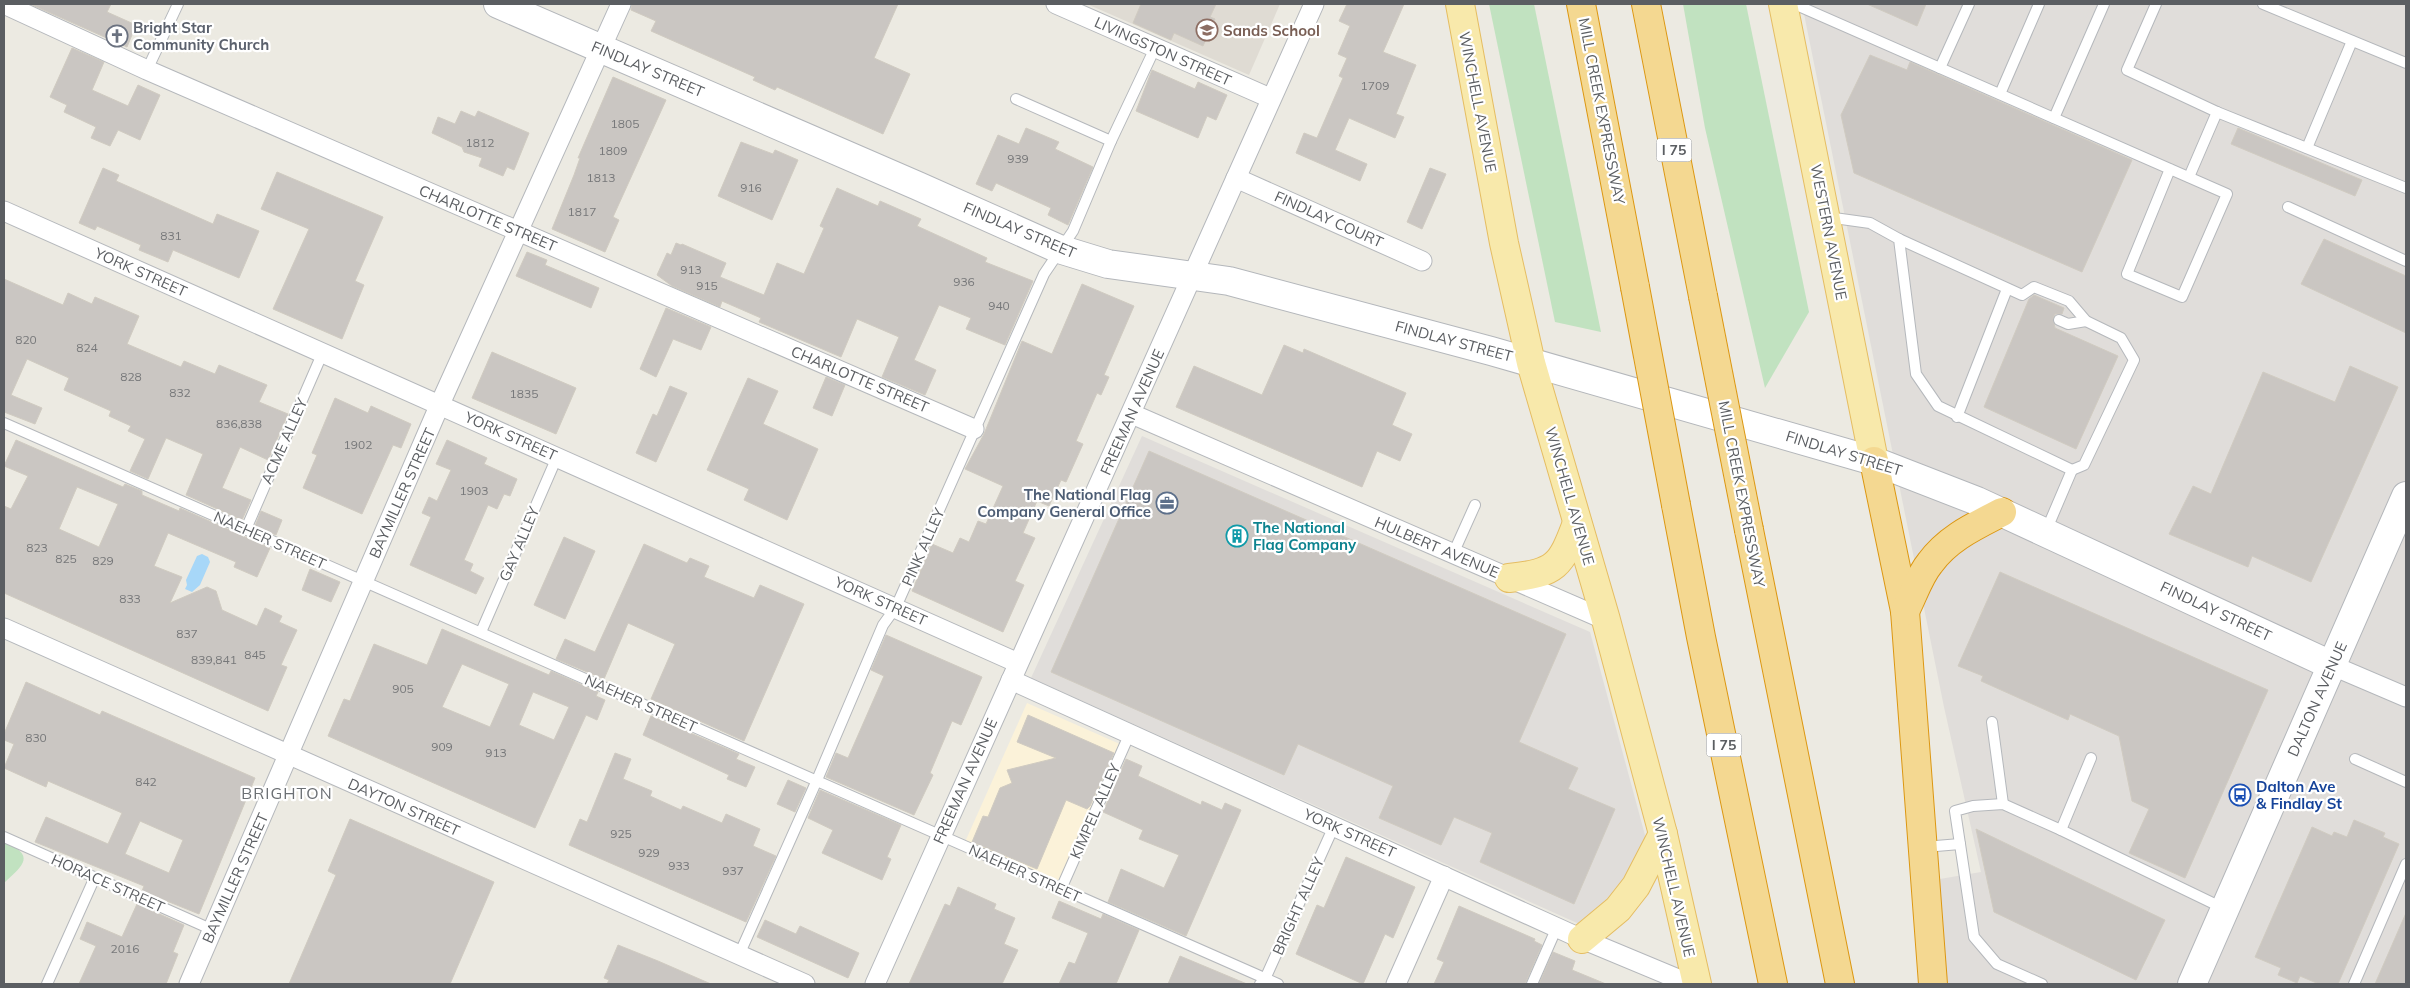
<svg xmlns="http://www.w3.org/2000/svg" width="2410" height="988" font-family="Mulish,sans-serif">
<rect width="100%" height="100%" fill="#eceae2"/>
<path fill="#fbf2d9" d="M1027 703 1122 745 1060 885 965 842Z"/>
<g fill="#e0ddda">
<path d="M1802 4H2406V984H1948L1934 880 1981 872 1944 707Z"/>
<path d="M1142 436 1590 632 1649 850 1586 927 1031 678Z"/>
</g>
<path fill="#dfdbd3" d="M1087 4H1280L1249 75Z"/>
<g fill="#c1e2c0">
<path d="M1489 4H1534L1601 332 1555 322Z"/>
<path d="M1683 4H1746L1809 312 1765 388 1705 128Z"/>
<path d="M4 841C35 856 25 864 4 883Z"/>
</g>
<path fill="#a7d7f8" d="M202 554 208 557 210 562 200 585 192 592 185 589 187 585 186 580 197 556Z"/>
<g fill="#cac6c2" stroke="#d0cbc1" fill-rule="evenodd">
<path d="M30 4H111L107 12 136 25 127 47Z"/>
<path d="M632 4H898L874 58 910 74 883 134 777 87 775 90 753 80 755 77 651 31 656 21 631 10Z"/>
<path d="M1141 4H1216L1210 17 1215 19 1203 46 1174 33 1171 40 1133 23Z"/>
<path d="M1347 4H1404L1383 52 1416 65 1396 114 1404 117 1395 138 1349 118 1335 150 1367 164 1360 181 1296 153 1304 133 1317 138 1343 78 1339 76 1347 58 1338 54 1350 26 1339 21Z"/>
<path d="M1867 4H1926L1917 26Z"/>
<path d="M72 48 104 62 92 90 128 106 138 85 160 95 140 140 118 130 110 146 91 138 96 127 64 112 67 105 50 97Z"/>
<path d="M1870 55 1907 70 1910 62 2132 160 2082 272 1854 173 1841 115Z"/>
<path d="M1152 70 1195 89 1198 82 1227 95 1216 120 1207 116 1198 138 1136 111Z"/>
<path d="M613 77 666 100 613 217 619 220 605 252 552 229 574 175 580 158H578Z"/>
<path d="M461 111 475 117 478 111 529 133 514 170 507 167 503 176 479 166 482 158 464 152 462 147 432 133 438 117 455 124Z"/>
<path d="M1026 128 1059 142 1055 149 1093 167 1068 225 1048 215 1051 208 996 183 992 191 976 184 998 135 1019 144Z"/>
<path d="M2238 128 2362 180 2355 196 2231 144Z"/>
<path d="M741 142 773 154 775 150 798 160 772 220 718 196Z"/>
<path d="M103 168 119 175 116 181 213 224 217 214 259 231 239 278 173 250 168 262 139 250 141 245 97 226 95 230 79 223Z"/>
<path d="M1430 168 1446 174 1422 229 1407 222Z"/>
<path d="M277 172 383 217 355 281 364 285 342 339 273 309 309 229 261 209Z"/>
<path d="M837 188 878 206 880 201 921 219 917 226 987 258 985 262 1033 281 1005 345 966 329 971 318 939 305 914 360 936 370 925 395 882 377 899 337 857 319 841 357 759 322 761 318 722 301 720 307 672 286 657 275 667 253 671 255 676 243 681 245 682 244 726 263 720 277 764 295 777 263 804 274 824 228 820 226Z"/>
<path d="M2324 239 2406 276V333L2301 284Z"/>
<path d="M527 252 547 260 545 265 599 288 591 308 516 276Z"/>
<path d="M4 279 63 305 68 293 92 304 95 297 139 316 127 344 181 367 184 361 215 374 219 365 267 385 259 402 288 414 268 460 240 447 222 488 251 500 242 520 186 495 203 454 166 438 148 479 130 471 145 439 128 431 131 426 109 416 111 411 64 390 69 378 27 359 11 395 42 408 35 424 4 412Z"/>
<path d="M1082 284 1134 306 1104 375 1109 377 1101 395 1097 393 1076 441 1083 444 1066 482 1061 480 1049 506 1037 501 1023 533 1035 538 1015 581 1024 585 1003 632 912 591 932 544 953 553 960 538 969 542 978 521 986 524 1003 486 965 469 984 434 1022 341 1052 354Z"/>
<path d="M2034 295 2064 308 2062 314H2055L2053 318 2055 328 2118 356 2076 449 1984 407 2029 299Z"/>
<path d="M666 308 711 327 701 350 673 339 656 377 640 369Z"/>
<path d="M1284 345 1303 353 1304 349 1406 393 1392 425 1412 434 1400 461 1377 451 1362 487 1176 407 1194 366 1262 395Z"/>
<path d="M492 352 576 388 556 434 472 398Z"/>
<path d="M2350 366 2398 387 2311 582 2252 556 2248 567 2169 534 2193 486 2211 494 2263 372 2335 402Z"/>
<path d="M826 377 845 385 832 416 813 408Z"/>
<path d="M748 378 778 391 763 424 818 449 787 520 744 500 749 489 707 470Z"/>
<path d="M670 386 687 393 656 462 636 453 653 414 657 416Z"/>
<path d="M335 398 368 413 371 406 411 424 401 448 393 445 362 514 303 488 317 455 312 453Z"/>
<path d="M16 440 123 487 125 484 142 491V495L179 511 180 508 270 548 257 577 234 567 236 562 168 533 154 566 182 577 170 603 207 587 216 591 222 610 257 626 265 608 282 616 279 622 297 630 281 665 287 667 268 711 4 593V506L11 509 28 476 4 466ZM77 487 118 504 99 547 59 529Z"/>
<path d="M447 440 487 458 484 464 517 479 510 496 504 494 497 509 488 505 464 560 473 564 470 571 484 578 476 594 410 565 431 517 422 513 429 497 437 501 451 470 436 464Z"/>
<path d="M1149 451 1566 634 1519 742 1578 768 1568 789 1615 809 1574 904 1480 862 1492 833 1454 817 1441 845 1379 818 1393 786 1298 744 1284 775 1051 672Z"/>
<path d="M261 511 282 520 276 535 255 526Z"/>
<path d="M564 537 595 551 565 619 534 605Z"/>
<path d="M644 544 687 563 690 558 709 566 704 577 754 598 760 585 804 604 744 741 651 699 675 644 628 623 604 679 556 659 565 639 595 652Z"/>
<path d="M310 569 340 582 331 602 302 590Z"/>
<path d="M2000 572 2268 690 2185 878 2129 853 2149 809 2132 801 2119 736 2070 714 2068 720 1981 681 1983 676 1958 666Z"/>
<path d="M442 629 549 675 551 671 598 692 596 696 605 700 597 720 586 715 535 828 328 736 344 699 350 701 374 644 427 665ZM462 664 509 684 490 727 442 707ZM533 692 569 707 554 740 519 725Z"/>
<path d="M886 635 982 677 961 725 952 721 930 773 933 775 914 815 826 777 836 753 848 758 884 676 871 670Z"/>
<path d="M26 682 100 715 102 711 255 778 199 914 142 891 144 886 35 842 46 817 108 844 122 813 48 781 46 787 4 768 14 744 4 740V734ZM140 821 183 840 169 873 125 854Z"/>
<path d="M1028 715 1114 753 1090 806 1087 809 1066 800 1037 869 972 842 983 816 988 817 1000 788 1012 783 1007 770 1056 758 1017 742Z"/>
<path d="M651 716 739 754 736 759 755 767 746 787 727 779 729 775 643 735Z"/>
<path d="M615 753 631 759 623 779 652 791 650 796 681 810 683 806 722 823 726 814 760 829 753 846 776 856 746 922 569 845 580 819 587 822Z"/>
<path d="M1126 759 1142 766 1138 776 1201 805 1202 801 1222 810 1225 803 1241 810 1186 936 1108 902 1121 869 1164 888 1179 855 1139 839 1143 830 1103 812Z"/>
<path d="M788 780 806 788 795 812 777 804Z"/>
<path d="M820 790 901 825 887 857 891 859 882 880 822 853 833 830 808 818Z"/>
<path d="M350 819 494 882 450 984H289L336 875 328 871Z"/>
<path d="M2354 820 2385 833 2383 837 2399 844 2338 984H2319L2300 976 2297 983 2278 975 2281 968 2255 957 2312 827 2332 836 2334 832 2347 837Z"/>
<path d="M1976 829 2165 920 2136 980 1994 912Z"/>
<path d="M1346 857 1415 887 1393 938 1385 934 1363 984 1296 954 1317 905 1324 908Z"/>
<path d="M958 887 996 904 994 909 1015 918 1004 944 1018 950 1002 984H909L945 904 950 906Z"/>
<path d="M1059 901 1101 919 1103 914 1139 930 1116 984H1059L1069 962 1075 964 1088 933 1052 918Z"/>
<path d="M137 904 184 925 173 952 178 954 166 984H79L96 946 80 939 87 922 122 937Z"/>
<path d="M1459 906 1535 939 1534 941 1542 945 1525 984H1434L1444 962 1437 959Z"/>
<path d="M2406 913V984H2375Z"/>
<path d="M765 920 796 934 800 926 859 953 848 978 757 937Z"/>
<path d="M618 945 658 961 711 984H607L609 980 604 978Z"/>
<path d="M1553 952 1575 961 1572 970 1606 984H1539Z"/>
<path d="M1180 956 1247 984H1168Z"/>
</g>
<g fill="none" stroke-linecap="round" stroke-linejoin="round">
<g stroke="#b5b8bc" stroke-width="12">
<g id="lane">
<path d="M1794 4 2227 194 2182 297 2127 274 2170 169"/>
<path d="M2156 4 2127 70 2217 112 2189 177"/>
<path d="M2263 4 2406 63"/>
<path d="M1940 68 1969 4"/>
<path d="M147 70 178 4"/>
<path d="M2000 94 2039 4"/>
<path d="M1016 99 1111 141"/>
<path d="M2217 112 2406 188"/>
<path d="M2054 118 2104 4"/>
<path d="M2307 148 2352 41"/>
<path d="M2288 207 2406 261"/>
<path d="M1827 217 1870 223 1899 239 1916 374 1938 406 2072 470 2046 531"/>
<path d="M1899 239 2022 295 2034 287 2069 301 2086 321 2121 338 2134 360 2084 465 2072 470"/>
<path d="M2059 320 2068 324 2086 321"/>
<path d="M1957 417 2007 289"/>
<path d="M4 423 1278 984"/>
<path d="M246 529 323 352"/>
<path d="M1453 554 1475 505"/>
<path d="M481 632 557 457"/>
<path d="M1992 722 2003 804"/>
<path d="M2355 759 2406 782"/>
<path d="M2061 830 2091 758"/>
<path d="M4 837 213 930"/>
<path d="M1924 847 1960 844"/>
<path d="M1061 889 1130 733"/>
<path d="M739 955 817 780 883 625 896 607 1044 274 1073 231 1111 141 1155 48"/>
<path d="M47 984 95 877"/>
<path d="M1260 984 1265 979 1334 826"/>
<path d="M1532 984 1557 927"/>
<path d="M2042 984 1997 964 1974 937 1955 811 1973 806 2003 804 2061 830 2225 909"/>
<path d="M2354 984 2406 864"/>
</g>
</g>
<g stroke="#b5b8bc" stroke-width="21">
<g id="street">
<path d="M4 4 147 70 974 429"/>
<path d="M1056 4 1270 98"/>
<path d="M1236 178 1422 261"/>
<path d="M4 211 1018 663"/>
<path d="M1132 414 1606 620"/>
<path d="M4 628 805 984"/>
<path d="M2331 665 2406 697"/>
<path d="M1011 680 1582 939 1690 984"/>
<path d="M189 984 440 404 621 4"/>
<path d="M875 984 1314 4"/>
<path d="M1396 984 1444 876"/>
</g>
</g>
<g stroke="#b4b7bb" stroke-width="30">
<g id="secondary">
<path d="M498 4 918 186 1059 249 1108 264 1229 281 1491 351 1874 461 1977 501 2331 665"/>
<path d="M2192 984 2406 496"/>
</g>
</g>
<g stroke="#e5bd62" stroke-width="30">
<g id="primary">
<path d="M1460 4 1504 243 1531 363 1606 620 1663 834 1697 984"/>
<path d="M1783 4 1874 461"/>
<path d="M1509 578C1556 573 1561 566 1577 523"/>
<path d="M1582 939 1618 909 1636 886 1663 834"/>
</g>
</g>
<g stroke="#dc9712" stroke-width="30">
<g id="highway">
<path d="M1581 4 1635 287"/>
<path d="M1646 4 1703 296"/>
<path d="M1874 461 1905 611 1933 984"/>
<path d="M1676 505 1701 637 1773 984"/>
<path d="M1749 530 1840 984"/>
<path d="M1905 611C1913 596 1919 576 1930 563 1948 538 1975 526 2002 512"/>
</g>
</g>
<use href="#lane" stroke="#fff" stroke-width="10"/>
<use href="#street" stroke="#fff" stroke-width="19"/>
<use href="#secondary" stroke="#fff" stroke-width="28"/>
<use href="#primary" stroke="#f8e9ab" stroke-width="28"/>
<use href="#highway" stroke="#f4d891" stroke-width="28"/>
<g stroke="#dc9712" stroke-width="30" stroke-linecap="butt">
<g id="highway-bridge">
<path d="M1635 287 1676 505"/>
<path d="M1703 296 1749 530"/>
</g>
</g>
<use href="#highway-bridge" stroke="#f4d891" stroke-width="28"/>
</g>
<defs>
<g id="school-ring" transform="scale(1.125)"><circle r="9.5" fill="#fff" stroke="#8d6e63" stroke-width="1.5"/><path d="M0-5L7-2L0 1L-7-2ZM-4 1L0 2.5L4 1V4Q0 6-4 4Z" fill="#8d6e63"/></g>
<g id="church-ring" transform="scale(1.125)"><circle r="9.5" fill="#fff" stroke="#6b7280" stroke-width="1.5"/><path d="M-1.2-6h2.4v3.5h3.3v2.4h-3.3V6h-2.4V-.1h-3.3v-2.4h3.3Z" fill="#6b7280"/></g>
<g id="office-ring" transform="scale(1.125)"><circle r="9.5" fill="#fff" stroke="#5c6f8a" stroke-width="1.5"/><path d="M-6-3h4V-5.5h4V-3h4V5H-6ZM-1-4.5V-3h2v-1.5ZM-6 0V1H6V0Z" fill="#5c6f8a"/></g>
<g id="building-ring" transform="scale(1.125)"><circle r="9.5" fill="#fff" stroke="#0f9aa8" stroke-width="1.5"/><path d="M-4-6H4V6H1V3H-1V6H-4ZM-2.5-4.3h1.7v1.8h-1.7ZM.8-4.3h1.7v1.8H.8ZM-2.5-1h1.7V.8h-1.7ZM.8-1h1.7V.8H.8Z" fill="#0f9aa8"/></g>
<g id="bus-ring" transform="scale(1.125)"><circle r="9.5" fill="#fff" stroke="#1a4fb4" stroke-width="1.5"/><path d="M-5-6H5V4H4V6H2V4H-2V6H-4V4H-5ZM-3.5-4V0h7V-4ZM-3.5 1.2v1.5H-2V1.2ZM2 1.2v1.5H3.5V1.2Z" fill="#1a4fb4"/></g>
</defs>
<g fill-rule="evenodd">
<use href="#school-ring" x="1207" y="30"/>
<use href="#church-ring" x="117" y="36"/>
<use href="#office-ring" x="1167" y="503"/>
<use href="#building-ring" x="1237" y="536"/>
<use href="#bus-ring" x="2240" y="795"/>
</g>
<g text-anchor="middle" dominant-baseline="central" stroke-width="4.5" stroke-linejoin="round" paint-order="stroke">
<g font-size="12" fill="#77787a">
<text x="1375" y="85">1709</text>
<text x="625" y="123">1805</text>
<text x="480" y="142">1812</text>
<text x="613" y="150">1809</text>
<text x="1018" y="158">939</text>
<text x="601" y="177">1813</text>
<text x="751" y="187">916</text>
<text x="582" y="211">1817</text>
<text x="171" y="235">831</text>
<text x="691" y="269">913</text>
<text x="964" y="281">936</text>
<text x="707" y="285">915</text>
<text x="999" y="305">940</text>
<text x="26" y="339">820</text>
<text x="87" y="347">824</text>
<text x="131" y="376">828</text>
<text x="180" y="392">832</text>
<text x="524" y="393">1835</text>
<text x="239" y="423">836,838</text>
<text x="358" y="444">1902</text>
<text x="474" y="490">1903</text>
<text x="37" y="547">823</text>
<text x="66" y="558">825</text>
<text x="103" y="560">829</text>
<text x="130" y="598">833</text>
<text x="187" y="633">837</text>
<text x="255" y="654">845</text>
<text x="214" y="659">839,841</text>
<text x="403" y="688">905</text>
<text x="36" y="737">830</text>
<text x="442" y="746">909</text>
<text x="496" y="752">913</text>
<text x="146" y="781">842</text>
<text x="621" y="833">925</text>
<text x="649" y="852">929</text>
<text x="679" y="865">933</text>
<text x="733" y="870">937</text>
<text x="125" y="948">2016</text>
</g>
<g fill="#fff" stroke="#8c8e91" stroke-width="1">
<rect x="1656.5" y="138.5" width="35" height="23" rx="4"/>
<rect x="1706.5" y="733.5" width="35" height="23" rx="4"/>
</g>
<g font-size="14" font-weight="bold" fill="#5b5e62">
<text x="1674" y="150">I 75</text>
<text x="1724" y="745">I 75</text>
</g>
<g font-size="15" font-weight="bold" fill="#5b616d" stroke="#fff" text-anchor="start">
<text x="133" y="27">Bright Star<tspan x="133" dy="17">Community Church</tspan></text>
</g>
<g font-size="15" font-weight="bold" fill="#785e54" stroke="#fff" text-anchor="start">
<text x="1223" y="30">Sands School</text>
</g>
<g font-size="15" fill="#5b5e62" stroke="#fff">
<text transform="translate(1163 51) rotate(24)">LIVINGSTON STREET</text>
<text transform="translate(648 69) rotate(23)">FINDLAY STREET</text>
<text transform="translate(1478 102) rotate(79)">WINCHELL AVENUE</text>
<text transform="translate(1602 111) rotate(79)">MILL CREEK EXPRESSWAY</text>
<text transform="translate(488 218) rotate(23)">CHARLOTTE STREET</text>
<text transform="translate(1329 219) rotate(24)">FINDLAY COURT</text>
<text transform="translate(1020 230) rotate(23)">FINDLAY STREET</text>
<text transform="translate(1829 232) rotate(79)">WESTERN AVENUE</text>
<text transform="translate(141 272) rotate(24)">YORK STREET</text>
<text transform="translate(1454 341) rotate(15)">FINDLAY STREET</text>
<text transform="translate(860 379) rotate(23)">CHARLOTTE STREET</text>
<text transform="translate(1132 412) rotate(-66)">FREEMAN AVENUE</text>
<text transform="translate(511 436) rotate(24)">YORK STREET</text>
<text transform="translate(284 441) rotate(-66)">ACME ALLEY</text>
<text transform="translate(1844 453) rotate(17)">FINDLAY STREET</text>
<text transform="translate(402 493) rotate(-66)">BAYMILLER STREET</text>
<text transform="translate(1742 494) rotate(79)">MILL CREEK EXPRESSWAY</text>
<text transform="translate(1570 496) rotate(74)">WINCHELL AVENUE</text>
<text transform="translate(270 540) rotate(24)">NAEHER STREET</text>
<text transform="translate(519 544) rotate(-67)">GAY ALLEY</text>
<text transform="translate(923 547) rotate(-66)">PINK ALLEY</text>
<text transform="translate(1437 547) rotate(23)">HULBERT AVENUE</text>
<text transform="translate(881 601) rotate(24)">YORK STREET</text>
<text transform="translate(2216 611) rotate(25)">FINDLAY STREET</text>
<text transform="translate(2317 699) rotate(-66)">DALTON AVENUE</text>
<text transform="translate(641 703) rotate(24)">NAEHER STREET</text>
<text transform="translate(965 781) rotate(-66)">FREEMAN AVENUE</text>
<text transform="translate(404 807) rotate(24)">DAYTON STREET</text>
<text transform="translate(1095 811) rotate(-66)">KIMPEL ALLEY</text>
<text transform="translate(1350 833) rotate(24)">YORK STREET</text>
<text transform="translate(1025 873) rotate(24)">NAEHER STREET</text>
<text transform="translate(235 878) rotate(-66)">BAYMILLER STREET</text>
<text transform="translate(108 883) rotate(24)">HORACE STREET</text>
<text transform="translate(1674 887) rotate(77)">WINCHELL AVENUE</text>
<text transform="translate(1298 906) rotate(-66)">BRIGHT ALLEY</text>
</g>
<g font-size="15" font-weight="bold" fill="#4e5e75" stroke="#fff" text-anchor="end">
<text x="1151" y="494">The National Flag<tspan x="1151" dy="17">Company General Office</tspan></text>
</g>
<g font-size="15" font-weight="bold" fill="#0d838f" stroke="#fff" text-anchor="start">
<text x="1253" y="527">The National<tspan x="1253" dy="17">Flag Company</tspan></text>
</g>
<g font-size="15" font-weight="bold" fill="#164399" stroke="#fff" text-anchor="start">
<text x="2256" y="786">Dalton Ave<tspan x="2256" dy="17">&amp; Findlay St</tspan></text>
</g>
<g font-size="16" letter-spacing="1" fill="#6c7074" stroke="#fff">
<text x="287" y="793">BRIGHTON</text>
</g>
</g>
<rect width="2410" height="988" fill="none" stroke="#5b5e62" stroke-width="10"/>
</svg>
